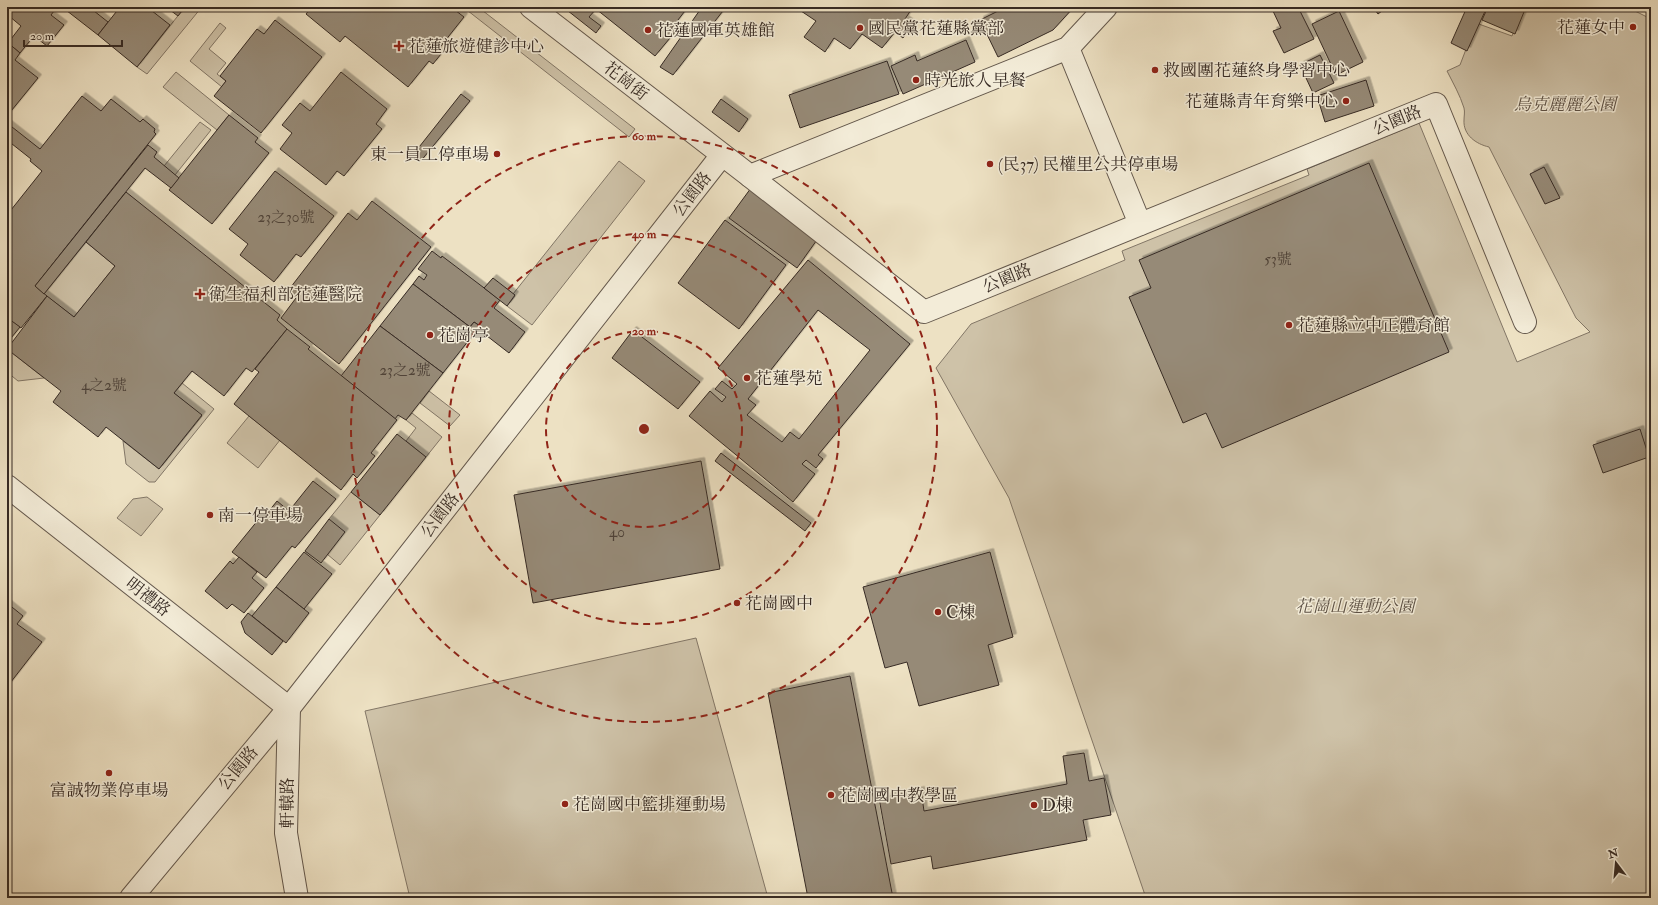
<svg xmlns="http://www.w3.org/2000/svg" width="1658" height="905" font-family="'IM FELL Double Pica','Noto Serif TC',serif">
<defs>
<filter id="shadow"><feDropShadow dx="3.5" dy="-3.5" stdDeviation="0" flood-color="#0004"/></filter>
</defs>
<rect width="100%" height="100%" fill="#ede1c3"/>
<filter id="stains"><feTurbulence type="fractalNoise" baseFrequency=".005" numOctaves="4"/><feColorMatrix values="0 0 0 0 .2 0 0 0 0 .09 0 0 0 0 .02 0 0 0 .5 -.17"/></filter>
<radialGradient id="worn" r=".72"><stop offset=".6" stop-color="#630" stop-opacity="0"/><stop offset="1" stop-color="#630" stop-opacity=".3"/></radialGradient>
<g fill="#cec2a8" stroke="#827666">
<path d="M185 7 201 8 147 74 137 67Z"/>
<path d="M463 7H478L635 129 629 137Z"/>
<path d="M1523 7H1627L1651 19V898H1146L1009 498 936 368 971 324 1125 260 1122 251 1309 175 1307 169 1419 123 1517 362 1590 332 1576 318 1489 147C1476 144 1463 135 1464 120 1464 116 1465 112 1464 108 1460 95 1453 83 1447 71L1460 65 1476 23 1512 36Z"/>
<path d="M220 23 226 28 209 49 226 63 217 74 226 81 222 87 190 61Z"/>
<path d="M176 72 229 115 217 130 163 87Z"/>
<path d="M200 122 211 130 175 175 164 166Z"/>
<path d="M619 161 645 181 532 325 507 306 515 296 513 294Z"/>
<path d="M86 242 115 266 74 317 44 294Z"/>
<path d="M7 349 44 378 18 381 7 372Z"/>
<path d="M182 383 214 409 155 482H149L126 464 123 441 159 469 202 416 174 393Z"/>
<path d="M429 391 460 415 450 426 420 403Z"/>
<path d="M412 413 442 437 426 457 406 441 416 428 406 420Z"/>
<path d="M249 416 280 440 258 468 227 443Z"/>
<path d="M351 492 380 515 340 565 327 554 329 519Z"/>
<path d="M147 497 163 509 141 536 117 518 133 499Z"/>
<path d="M696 638 768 898H410L365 711Z"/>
</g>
<g fill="#968a77" stroke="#372b24" fill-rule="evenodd" filter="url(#shadow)">
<path d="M16 7H57L51 15 64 25 47 46 34 36 20 53 8 43 21 26 9 16Z"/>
<path d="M62 7H89L108 22 98 35Z"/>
<path d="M120 7H132L137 11 140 7H147L170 25 137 67 98 35Z"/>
<path d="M166 7H185L178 16Z"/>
<path d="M308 7H451L464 17 437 51 441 54 433 64 429 61 408 87 345 36 340 42 306 14 310 9Z"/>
<path d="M563 7H688L671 29 675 32 655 56 596 9 589 17 601 26 596 33Z"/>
<path d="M702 7H726L673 75 660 67Z"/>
<path d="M795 7H913L905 19 912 24 903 38 895 32 882 48 862 34 850 49 834 38 825 52 804 37 816 21Z"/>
<path d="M1006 7H1074L1053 30 998 57 980 20Z"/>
<path d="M1288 7H1298L1314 39 1284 53 1273 31 1281 28 1273 11Z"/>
<path d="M1373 7H1387L1378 14Z"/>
<path d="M1467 7 1486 9 1467 51 1451 43Z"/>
<path d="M1488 7H1526L1515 34 1482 20Z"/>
<path d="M1339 11 1363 62 1336 75 1312 24Z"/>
<path d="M275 20 322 57 261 133 214 96 226 81 220 76 257 29 264 34Z"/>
<path d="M966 40 975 62 903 94 891 66 915 55 917 61Z"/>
<path d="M7 42 20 53 15 60 38 78 7 116Z"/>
<path d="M1320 55 1334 83 1313 93 1300 65Z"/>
<path d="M887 61 899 94 800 128 789 95Z"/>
<path d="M341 72 387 109 376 124 382 129 344 176 337 171 326 185 280 149 292 133 282 125 300 103 310 111Z"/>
<path d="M1366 80 1374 106 1325 122 1317 96Z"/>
<path d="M461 94 470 101 420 162 412 156Z"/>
<path d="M82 96 101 111 111 99 140 122 143 119 155 129 154 132 156 134 35 286 47 296 21 328 7 318V215L42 171 30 161 31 159 7 140V123L40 149Z"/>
<path d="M721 99 748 119 739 132 712 112Z"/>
<path d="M229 115 258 138 255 142 269 153 212 224 169 190Z"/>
<path d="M148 145 157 152 154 157 179 178 171 188 145 168 44 294 35 286Z"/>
<path d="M1369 163 1449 352 1222 448 1206 413 1183 423 1129 297 1151 288 1139 260Z"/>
<path d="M1544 167 1560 198 1545 204 1530 174Z"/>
<path d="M275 171 334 216 301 257 296 254 274 282 240 255 248 244 229 229Z"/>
<path d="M751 188 819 237 797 268 729 218Z"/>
<path d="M126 192 280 315 277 320 287 329 252 372 246 368 224 396 192 371 174 393 202 415 159 469 106 427 98 437 53 402 61 391 7 349 47 296 74 317 115 266 86 242Z"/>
<path d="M372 201 431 247 339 364 281 318 296 298 287 292 348 213 357 220Z"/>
<path d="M725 220 786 265 739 329 678 283Z"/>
<path d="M432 251 441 258 442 256 500 300 494 308 525 332 509 353 478 329 480 326 474 322 470 327 413 284 419 276 424 280 427 275 418 269Z"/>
<path d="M808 260 910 344 818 455 823 459 816 468 806 460 802 464 815 474 793 502 689 416 710 391 722 402 726 397 715 389 722 381 732 389 737 384 718 368ZM818 310 870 350 799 439 790 432 782 442 747 415 756 405 748 399Z"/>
<path d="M493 278 515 295 507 306 484 288Z"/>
<path d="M413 284 470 327 474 322 480 326 443 373 380 326Z"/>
<path d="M9 319 20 327 7 343V322Z"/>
<path d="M380 326 443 373 406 420 398 415 395 419 341 376Z"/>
<path d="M287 329 310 347 308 349 397 420 371 453 375 456 357 478 353 474 341 490 234 404 259 372 255 369Z"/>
<path d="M633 330 700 382 678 409 612 358Z"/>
<path d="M1640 429 1649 457 1603 473 1593 445Z"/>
<path d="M397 434 426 457 380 515 351 492Z"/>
<path d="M721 453 811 523 805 531 715 461Z"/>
<path d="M701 461 720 569 533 603 514 495Z"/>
<path d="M313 481 336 499 295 548 292 546 266 578 232 552 263 514 265 516 277 501 289 511Z"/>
<path d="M329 519 345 532 321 563 305 551Z"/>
<path d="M304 552 332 574 304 609 276 587Z"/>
<path d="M990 552 1013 637 988 645 999 685 919 706 907 662 885 668 863 587Z"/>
<path d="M239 557 257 572 252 578 264 588 244 613 232 604 227 609 205 591 230 561 233 564Z"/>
<path d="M276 587 309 613 286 643 252 616Z"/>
<path d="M7 603 23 616 17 624 42 642 7 687Z"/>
<path d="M248 613 283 641 272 655 245 633 241 622Z"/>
<path d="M850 676 893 898H808L768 693Z"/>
<path d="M1084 753 1089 781 1104 778 1111 815 1083 820 1087 840 933 869 931 856 891 864 879 798 921 790 924 811 1067 784 1063 756Z"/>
</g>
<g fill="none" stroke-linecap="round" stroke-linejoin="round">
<g stroke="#64584c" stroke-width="24">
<g id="minor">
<path d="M531 7 750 176 1068 48 1106 7"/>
<path d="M1068 48 1140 224"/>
<path d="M750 176 924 312 1436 104 1525 322"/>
<path d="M7 486 289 708"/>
<path d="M289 708 286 833 297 898"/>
<path d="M131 898 289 708 722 155"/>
</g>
</g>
<use href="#minor" stroke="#f3ecd8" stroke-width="22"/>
</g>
<g fill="none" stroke="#8f2418" stroke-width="2" stroke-dasharray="7 5">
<circle cx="644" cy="429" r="98"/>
<circle cx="644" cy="429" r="195"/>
<circle cx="644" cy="429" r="293"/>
</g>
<g fill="#8f2418" stroke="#f3ecd8" stroke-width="1.5">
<circle cx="1633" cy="27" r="4"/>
<circle cx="860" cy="28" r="4"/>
<circle cx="648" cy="30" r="4"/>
<path d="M397 40h4v4h4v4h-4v4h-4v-4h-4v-4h4z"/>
<circle cx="1155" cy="70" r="4"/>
<circle cx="916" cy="80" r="4"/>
<circle cx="1346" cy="101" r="4"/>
<circle cx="497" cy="154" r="4"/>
<circle cx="990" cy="164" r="4"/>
<path d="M198 288h4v4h4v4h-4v4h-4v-4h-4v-4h4z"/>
<circle cx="1289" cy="325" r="4"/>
<circle cx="430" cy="335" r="4"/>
<circle cx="747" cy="378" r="4"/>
<circle cx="210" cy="515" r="4"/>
<circle cx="737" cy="603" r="4"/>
<circle cx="938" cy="612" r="4"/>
<circle cx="109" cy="773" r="4"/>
<circle cx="831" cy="795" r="4"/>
<circle cx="565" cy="804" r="4"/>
<circle cx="1034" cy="805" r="4"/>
</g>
<g text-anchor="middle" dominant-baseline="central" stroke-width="3" stroke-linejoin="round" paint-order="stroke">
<g font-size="15" fill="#4f4339">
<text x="286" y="217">23之30號</text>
<text x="1278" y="259">53號</text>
<text x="405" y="370">23之2號</text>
<text x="104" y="385">4之2號</text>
<text x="617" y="532">40</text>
</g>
<g font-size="17" fill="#372b24" stroke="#f3ecd8" text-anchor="start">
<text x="1625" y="27" text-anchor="end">花蓮女中</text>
<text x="868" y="28">國民黨花蓮縣黨部</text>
<text x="656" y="30">花蓮國軍英雄館</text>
<text x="408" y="46">花蓮旅遊健診中心</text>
<text x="1163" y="70">救國團花蓮終身學習中心</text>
<text x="924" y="80">時光旅人早餐</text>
<text x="1338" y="101" text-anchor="end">花蓮縣青年育樂中心</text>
<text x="489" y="154" text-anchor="end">東一員工停車場</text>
<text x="998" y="164">(民37) 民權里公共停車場</text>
<text x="209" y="294">衛生福利部花蓮醫院</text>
<text x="1297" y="325">花蓮縣立中正體育館</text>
<text x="438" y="335">花崗亭</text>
<text x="755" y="378">花蓮學苑</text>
<text x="218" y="515">南一停車場</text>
<text x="745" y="603">花崗國中</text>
<text x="946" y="612">C棟</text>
<text x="109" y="790" text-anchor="middle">富誠物業停車場</text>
<text x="839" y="795">花崗國中教學區</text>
<text x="573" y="804">花崗國中籃排運動場</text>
<text x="1042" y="805">D棟</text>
</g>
<g font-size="17" fill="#372b24" stroke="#f3ecd8">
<text transform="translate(626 81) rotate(38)">花崗街</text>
<text transform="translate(1397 120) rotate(-22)">公園路</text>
<text transform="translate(692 194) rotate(-52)">公園路</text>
<text transform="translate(1007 278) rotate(-22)">公園路</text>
<text transform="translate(440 515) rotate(-52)">公園路</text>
<text transform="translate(148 597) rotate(38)">明禮路</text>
<text transform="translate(238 768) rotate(-50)">公園路</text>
<text transform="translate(287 803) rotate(-90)">軒轅路</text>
</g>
<g font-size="17" font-style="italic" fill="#5d5145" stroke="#f3ecd8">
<text x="1565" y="104">烏克麗麗公園</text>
<text x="1355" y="606">花崗山運動公園</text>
</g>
</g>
<circle cx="644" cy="429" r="6" fill="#8f2418" stroke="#f3ecd8" stroke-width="2"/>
<g font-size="12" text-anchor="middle" font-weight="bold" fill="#8f2418" stroke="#f3ecd8" stroke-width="3" stroke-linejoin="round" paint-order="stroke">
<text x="644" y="140">60 m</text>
<text x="644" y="238">40 m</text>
<text x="644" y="335">20 m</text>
</g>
<rect width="1658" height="905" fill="none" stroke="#ede1c3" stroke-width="24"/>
<rect x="8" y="8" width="1642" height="889" fill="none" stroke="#372b24" stroke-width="2"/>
<rect x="12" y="12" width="1634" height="881" fill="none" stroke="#372b24"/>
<g transform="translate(1616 863) rotate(344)" stroke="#f3ecd8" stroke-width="3" paint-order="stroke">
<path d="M0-3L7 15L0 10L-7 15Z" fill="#372b24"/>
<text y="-6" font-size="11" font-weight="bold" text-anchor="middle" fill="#372b24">N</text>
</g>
<path d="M24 40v6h98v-6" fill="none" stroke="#372b24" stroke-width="2"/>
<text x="30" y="40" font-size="12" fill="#372b24" stroke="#f3ecd8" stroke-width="3" paint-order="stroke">20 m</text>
<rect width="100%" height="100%" filter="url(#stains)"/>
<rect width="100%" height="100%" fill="url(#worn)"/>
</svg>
